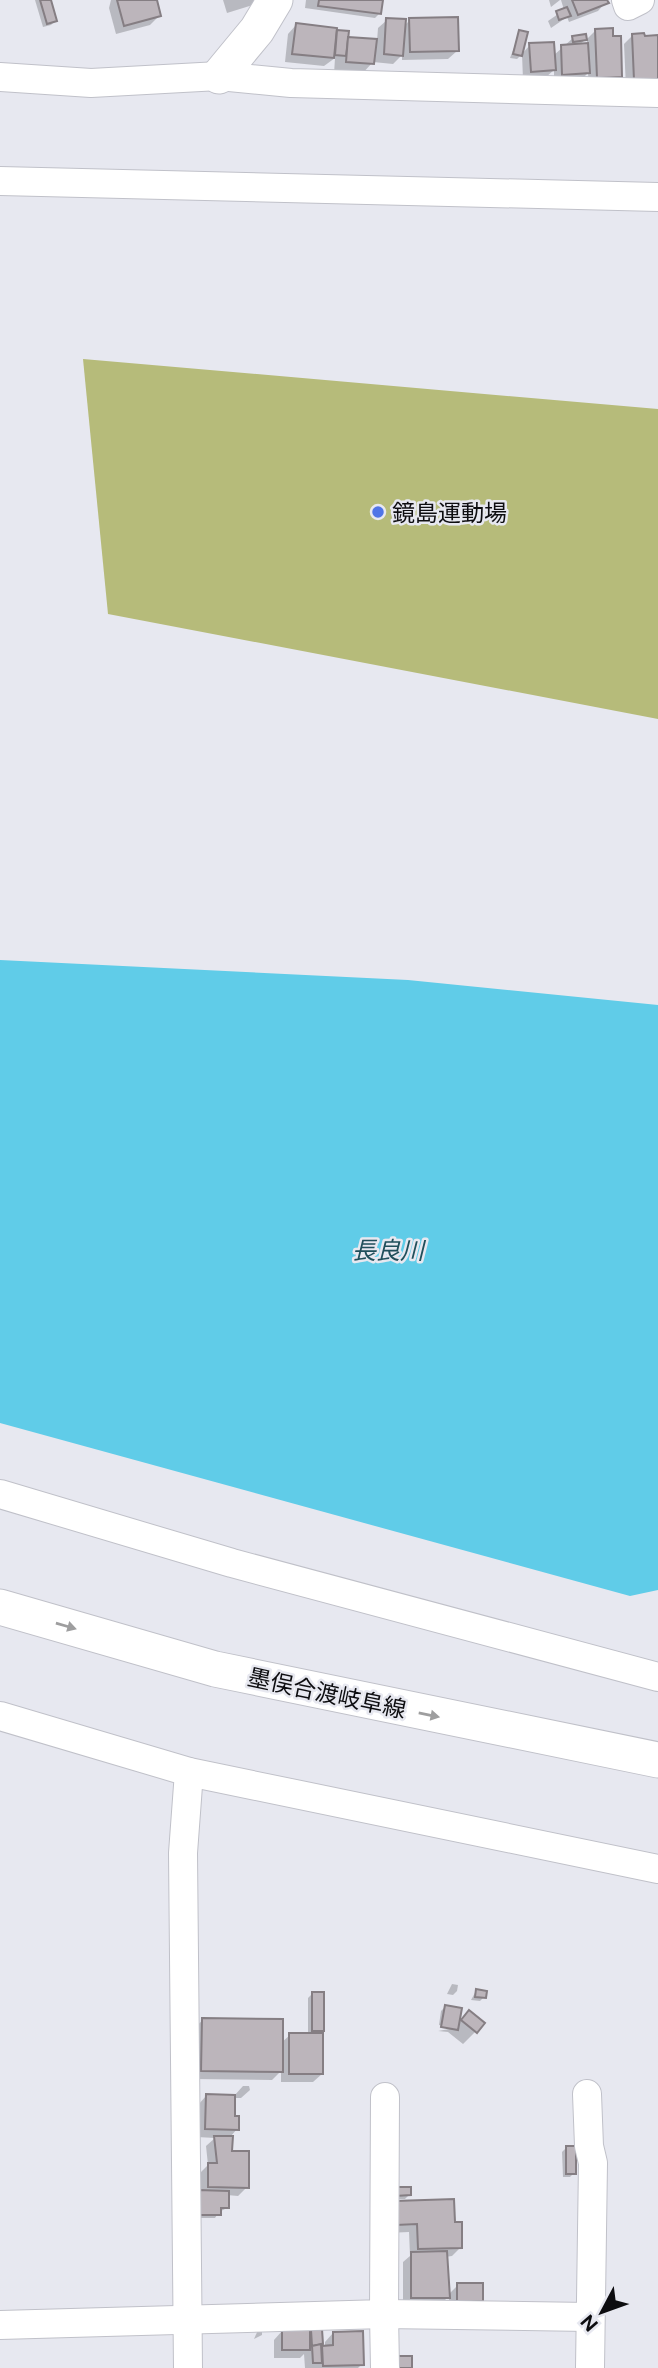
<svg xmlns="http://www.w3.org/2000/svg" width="658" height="2368" font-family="'Public Sans','Noto Sans JP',sans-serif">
<rect width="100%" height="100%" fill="#e7e8f0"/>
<path fill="#b6bb7a" d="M83 359 658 409V719L108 614Z"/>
<path fill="#60cce8" d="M0 960 408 980 658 1005V1590L630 1596 0 1423Z"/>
<g fill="#0003">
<path d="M35 0H49L55 21 51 25 43 27Z"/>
<path d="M111 0H155L159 16 150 25 116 34 109 8Z"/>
<path d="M223 0H260L256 4 227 13Z"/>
<path d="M306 0H381L379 14 375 18 305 8Z"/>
<path d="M549 0H560L551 7Z"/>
<path d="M561 0H606V2L598 11 569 22 567 17 551 28 548 21 564 10Z"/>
<path d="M387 20 404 26 410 20 457 51 448 59 402 60V55L393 64 373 62 360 76 334 74 335 58 324 66 285 62 288 34 296 25 335 34 338 31 346 38 377 41 378 28Z"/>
<path d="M595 31 621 76 612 85 589 86 588 73 580 81 554 83V70L545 78 523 80 522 54 517 59 510 58 520 32 521 55 530 45 553 56 573 38 585 40 579 45H587V39Z"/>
<path d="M633 35 658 37V87L626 88 624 44Z"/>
<path d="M452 1984 458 1985 457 1991 453 1995 447 1994Z"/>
<path d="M476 1991 484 1997 480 2001 471 2000Z"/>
<path d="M312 1994 323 2030 318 2035 322 2074 313 2082H281V2071L272 2080 193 2079 194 2028 203 2020 281 2043 290 2035H308V1998Z"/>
<path d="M445 2007 458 2023 469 2012 476 2031 463 2044 448 2032 438 2031 455 2028 439 2025 441 2011Z"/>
<path d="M243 2086H249L250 2090 241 2098H233V2118L237 2129 231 2136V2153L247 2187 238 2196 227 2195V2208L219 2212 215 2218H195L200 2173 208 2165 206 2146 215 2138 197 2137 198 2105 206 2096H234Z"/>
<path d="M566 2148 574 2173 570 2177H563L562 2152Z"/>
<path d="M392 2193 410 2194 405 2199H392Z"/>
<path d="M387 2211 453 2224 460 2248 452 2256 445 2257 448 2295 458 2285 482 2301 473 2309H449V2296L439 2306H403V2262L410 2256 409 2232 387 2233Z"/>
<path d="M258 2330H262V2335L254 2339Z"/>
<path d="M282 2331H320V2347H325V2342L333 2333 362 2364 358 2368H305L304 2354 300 2358H274V2340Z"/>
</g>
<g fill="#bcb5bb" stroke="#857e83" stroke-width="2">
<path d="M40 0H51L57 21 47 24Z"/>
<path d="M117 0H157L161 16 124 26Z"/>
<path d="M319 0H383L381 14 318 6Z"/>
<path d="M572 0H607L609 3 578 15Z"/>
<path d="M567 7 571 16 559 20 556 11Z"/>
<path d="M458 17 459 51 410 52 409 18Z"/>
<path d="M386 18 406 19 403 56 384 54Z"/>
<path d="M296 23 337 28 334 58 292 54Z"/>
<path d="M613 28V36H621L622 77 597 78 595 29Z"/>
<path d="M337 30 349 31 346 56 335 55Z"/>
<path d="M519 30 528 32 522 56 513 54Z"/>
<path d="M644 33 645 36 658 35V79L634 80 632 34Z"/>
<path d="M586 34 587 40 573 42 572 36Z"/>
<path d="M348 37 377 39 374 64 346 62Z"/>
<path d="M554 42 556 70 531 72 529 43Z"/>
<path d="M588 43 590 73 562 75 561 45Z"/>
<path d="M476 1989 487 1991 486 1998 475 1997Z"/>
<rect x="312" y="1992" width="12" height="39"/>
<path d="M445 2005 462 2008 458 2030 441 2027Z"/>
<path d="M469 2010 485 2023 477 2033 461 2020Z"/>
<path d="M202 2018 283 2019V2072L201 2071Z"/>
<rect x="289" y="2033" width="34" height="41"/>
<path d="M206 2094 235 2095V2116H239V2130L205 2129Z"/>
<path d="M214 2136H233L232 2151H249V2188L208 2187V2163H217Z"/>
<rect x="566" y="2146" width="10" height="28"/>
<path d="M395 2187H411V2195L395 2196Z"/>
<path d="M198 2190 229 2191V2208H221V2215H199Z"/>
<path d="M454 2199 455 2222H462V2248L418 2249 417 2224 396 2225 395 2201Z"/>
<path d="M447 2251 450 2298H411V2252Z"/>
<path d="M457 2283H483V2301L457 2302Z"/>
<path d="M310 2329V2350H282V2330Z"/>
<path d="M322 2329 323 2344 312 2346 311 2330Z"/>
<path d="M363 2331 364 2365 323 2366 322 2346 333 2345V2332Z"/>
<path d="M321 2344 322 2363H313L312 2346Z"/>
<rect x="398" y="2356" width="14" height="12"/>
</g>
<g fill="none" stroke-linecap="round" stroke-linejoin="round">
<g stroke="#c0c1c9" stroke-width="30">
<g id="minor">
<path d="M626 0 628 6 640 0"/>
<path d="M0 77 91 83 219 76 291 83 658 93"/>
<path d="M0 181 658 197"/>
<path d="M0 1494 232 1563 658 1677"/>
<path d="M0 1716 189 1772 658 1869"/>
<path d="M587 2094 589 2146 593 2163 590 2368"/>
<path d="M0 2325 384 2314 385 2097"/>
<path d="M188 2368 183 1853 189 1772"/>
<path d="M385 2368 384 2314 589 2317"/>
</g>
</g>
<g stroke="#c0c1c9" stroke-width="37">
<g id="major">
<path d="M219 76 257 30 275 0"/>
<path d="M0 1607 215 1669 658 1760"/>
</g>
</g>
<use href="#minor" stroke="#fff" stroke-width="28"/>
<use href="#major" stroke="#fff" stroke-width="35"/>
</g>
<defs><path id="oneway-solid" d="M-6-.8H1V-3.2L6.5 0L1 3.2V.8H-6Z" transform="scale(1.75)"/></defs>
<g fill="#9e9e9f">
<use href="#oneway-solid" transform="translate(66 1626) rotate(16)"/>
<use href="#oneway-solid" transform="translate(429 1715) rotate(11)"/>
</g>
<circle fill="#4f74e7" stroke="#e7e8f0" stroke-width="2.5" cx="378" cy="512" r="7"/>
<g text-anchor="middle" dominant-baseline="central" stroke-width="5" stroke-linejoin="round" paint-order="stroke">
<g font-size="23" fill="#0d0d10" stroke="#e7e8f0" text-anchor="start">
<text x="392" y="512">鏡島運動場</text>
</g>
<g font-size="23" fill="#0d0d10" stroke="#e7e8f0">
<text transform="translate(327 1693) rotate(12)">墨俣合渡岐阜線</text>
</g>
<g font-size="24" font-style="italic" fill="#204f5b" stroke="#e7e8f0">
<text x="388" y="1250">長良川</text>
</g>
</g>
<g transform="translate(602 2312) rotate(229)" stroke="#e7e8f0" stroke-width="5" paint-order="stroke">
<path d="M0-5L12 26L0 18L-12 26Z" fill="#0d0d10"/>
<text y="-10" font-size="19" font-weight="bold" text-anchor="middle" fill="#0d0d10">N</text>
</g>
</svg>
